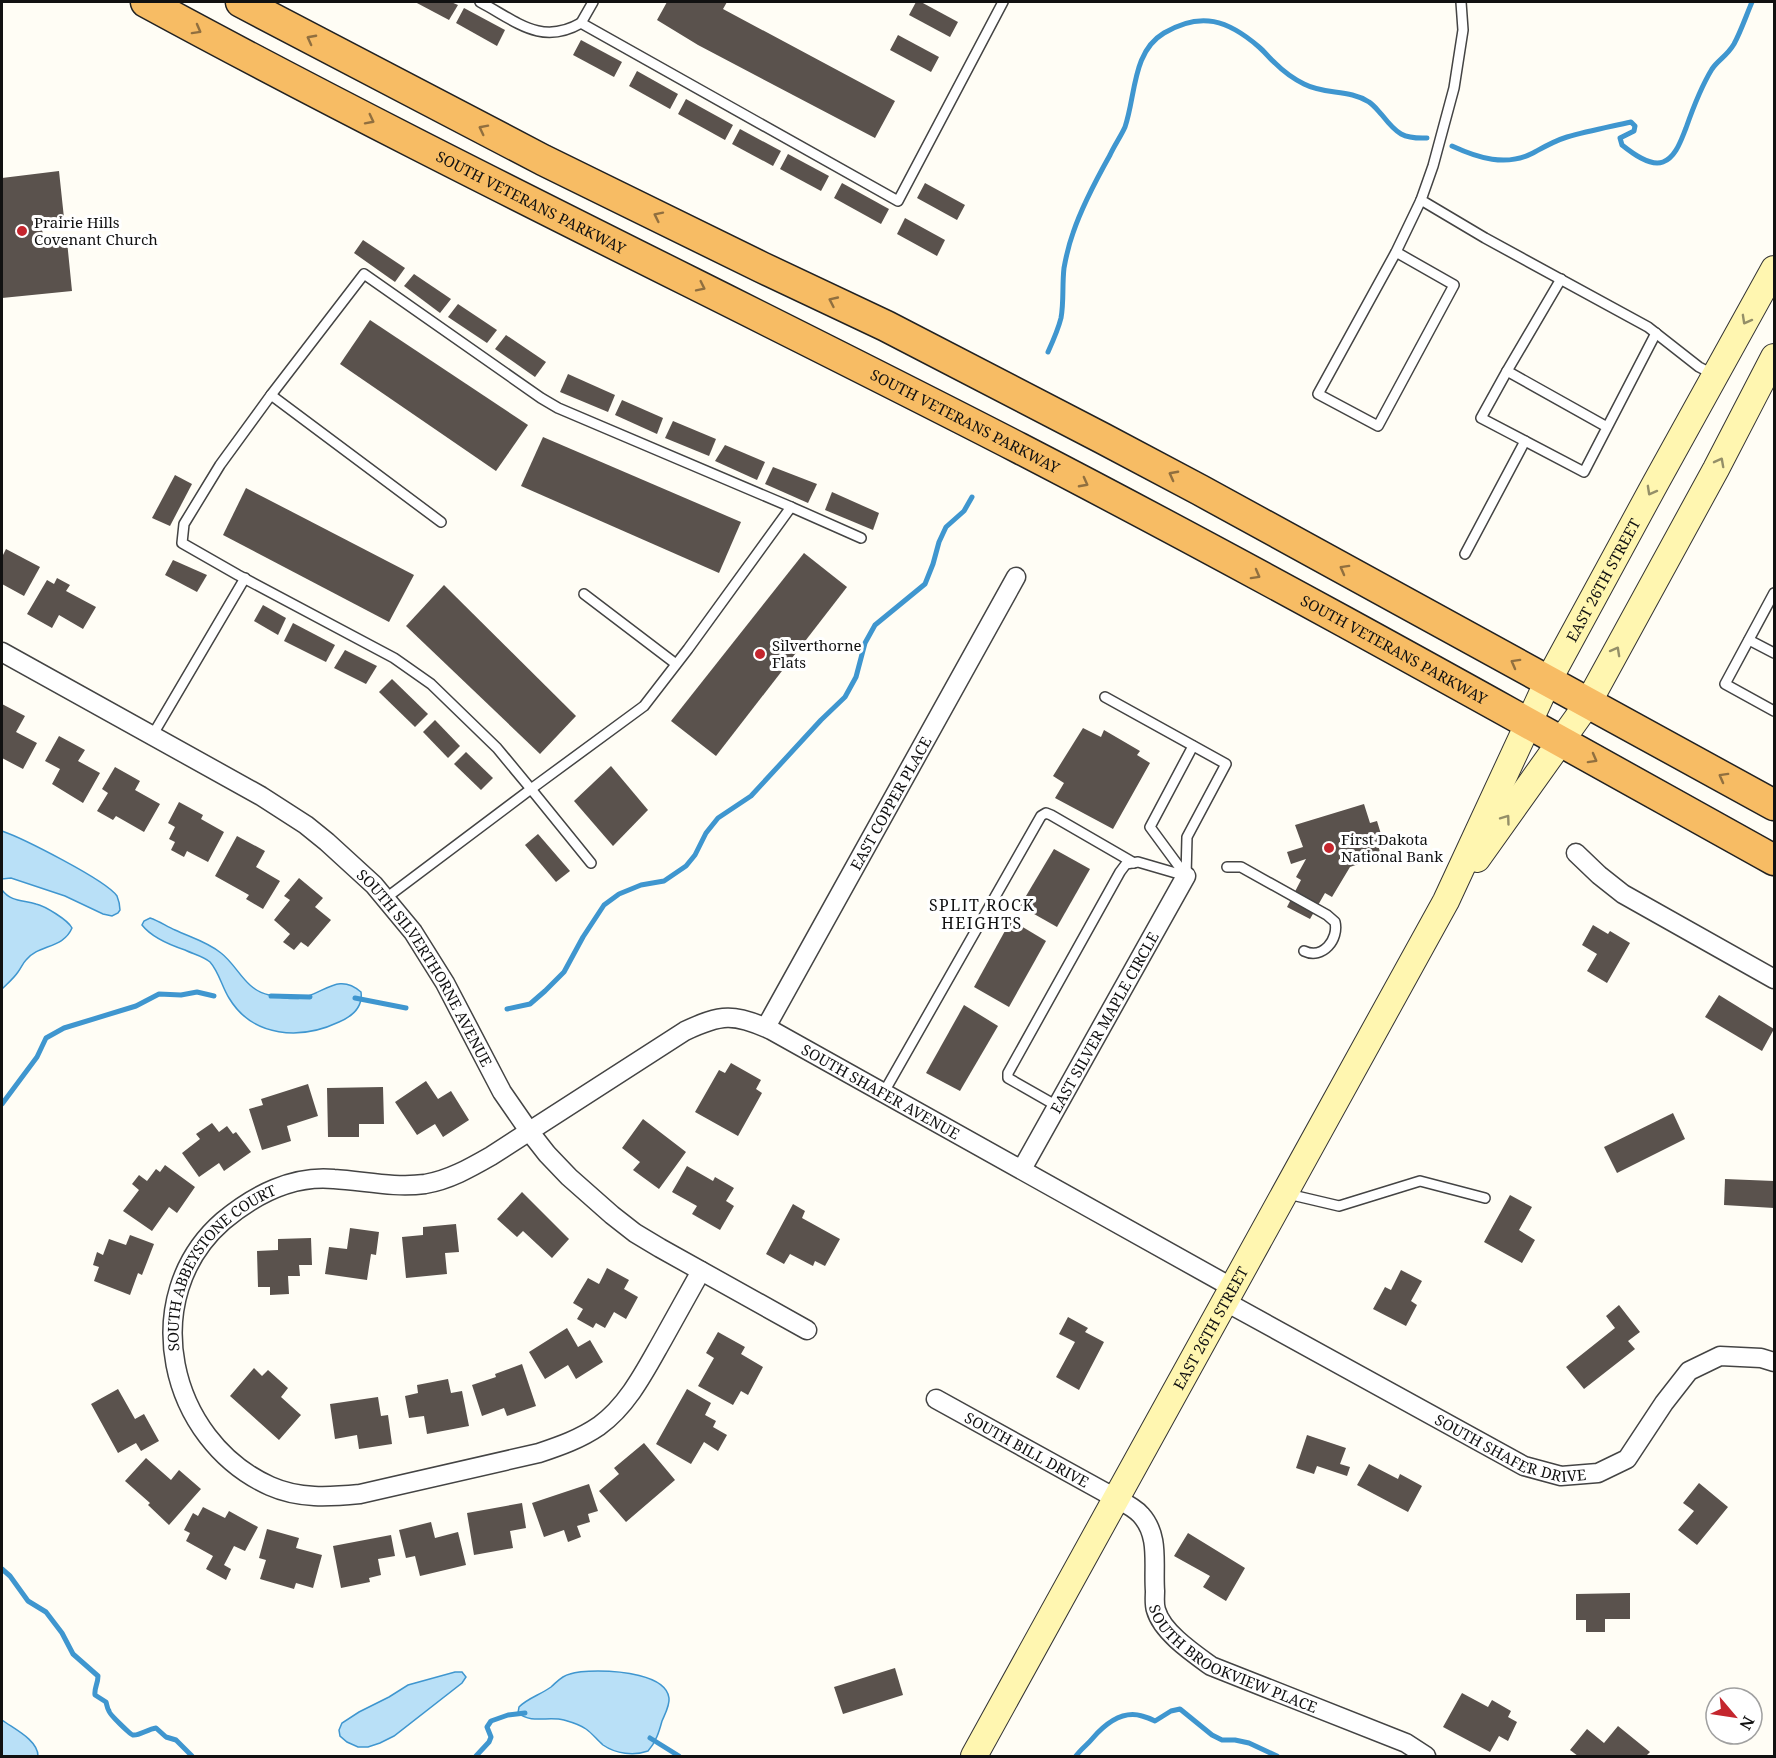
<svg xmlns="http://www.w3.org/2000/svg" width="1776" height="1758" font-family="'Noto Serif',serif">
<rect width="100%" height="100%" fill="#fffdf5"/>
<g fill="#b9e0f7" stroke="#3f96cf" stroke-width="1.5">
<path d="M2 831C22 838 106 880 117 896 119 901 120 905 120 910L118 913 112 916 103 914 65 896 11 878 2 879Z"/>
<path d="M2 890C11 902 23 900 36 904 45 906 68 920 72 928 63 949 39 944 26 960 23 963 21 968 18 972 14 978 7 984 2 989Z"/>
<path d="M150 918C159 921 166 926 175 930 190 937 208 942 221 953 238 966 245 990 269 995 279 997 291 1000 301 998 324 994 338 972 361 992 363 1007 353 1016 339 1022 301 1040 253 1038 229 998 222 987 219 972 210 962 203 956 193 954 185 950 170 945 152 938 142 925L144 921Z"/>
<path d="M598 1671C616 1671 666 1674 669 1698 670 1705 665 1714 662 1721 659 1732 656 1742 648 1751 634 1756 616 1754 603 1745 597 1740 592 1733 586 1729 579 1724 571 1722 564 1720 548 1716 532 1724 518 1713L519 1707C528 1698 540 1695 551 1687 557 1682 561 1676 570 1674 578 1671 589 1671 598 1671Z"/>
<path d="M455 1672H462L466 1677 462 1683 394 1736 380 1743 368 1747H358L347 1742 340 1736 339 1730 342 1723 359 1712 389 1697 408 1685Z"/>
<path d="M2 1720C14 1729 38 1740 38 1756H2Z"/>
</g>
<g fill="none" stroke-linecap="round" stroke-linejoin="round">
<g stroke="#3f96cf" stroke-width="5">
<path d="M1452 146C1478 158 1506 167 1533 153 1544 147 1554 141 1567 137 1588 131 1609 127 1631 122L1635 126 1634 131 1620 138 1622 145C1632 153 1650 167 1663 162 1676 157 1681 140 1686 128 1693 108 1701 87 1712 69 1718 60 1727 56 1734 44 1741 31 1746 16 1752 2"/>
<path d="M1048 352C1053 341 1058 330 1061 318 1064 302 1062 285 1064 268 1066 257 1069 244 1073 233 1082 206 1096 180 1110 155 1114 146 1121 136 1125 127 1136 95 1132 52 1164 33 1201 11 1228 20 1259 47 1265 52 1269 58 1275 63 1283 71 1294 79 1304 84 1325 95 1349 89 1369 102 1374 105 1378 111 1382 115 1397 134 1403 139 1427 138"/>
<path d="M271 996 310 997"/>
<path d="M355 998 406 1008"/>
<path d="M507 1009 530 1004 545 991 564 972 583 937 604 905 619 894 641 885 664 881 686 866 695 855 706 833 718 818 751 796 821 720 845 697 856 677 865 643 875 625 925 584 933 564 939 542 946 527 964 511 972 497"/>
<path d="M2 1104 37 1057 46 1038 64 1028 136 1006 159 994 181 995 197 992 214 996"/>
<path d="M2 1569 10 1576 28 1601 46 1612 62 1633 73 1654 98 1676C98 1684 94 1688 95 1695L106 1702C107 1705 107 1708 109 1711 109 1714 131 1735 133 1735 139 1736 148 1729 156 1728L166 1737 176 1740 192 1756"/>
<path d="M650 1738 679 1756"/>
<path d="M476 1756 489 1742 491 1737 487 1727 491 1721 508 1715 525 1713"/>
<path d="M1076 1756C1081 1749 1087 1745 1092 1739 1104 1725 1122 1710 1142 1716 1146 1717 1151 1719 1155 1721L1171 1711 1180 1709 1212 1735 1222 1740H1235L1249 1743 1277 1756"/>
</g>
</g>
<g fill="#5a524d">
<path d="M415 2H451L458 5 449 20Z"/>
<path d="M667 2H727L723 9 895 101 875 138 698 45 657 20Z"/>
<path d="M916 2H921L958 22 950 37 909 15Z"/>
<path d="M464 8 505 30 497 46 456 23Z"/>
<path d="M898 35 939 57 931 72 890 50Z"/>
<path d="M581 40 622 62 614 77 573 55Z"/>
<path d="M637 71 678 94 670 109 629 86Z"/>
<path d="M686 99 733 125 725 140 678 114Z"/>
<path d="M740 129 781 151 773 166 732 144Z"/>
<path d="M788 154 829 176 821 191 780 169Z"/>
<path d="M59 171 64 218 41 221 44 243 67 241 72 291 2 298V178Z"/>
<path d="M842 183 889 209 881 224 834 198Z"/>
<path d="M925 183 965 205 957 220 917 198Z"/>
<path d="M905 218 945 240 937 256 897 234Z"/>
<path d="M363 240 405 268 395 282 354 253Z"/>
<path d="M414 274 451 299 440 313 404 286Z"/>
<path d="M458 304 497 330 487 343 448 317Z"/>
<path d="M370 320 528 425 496 471 340 364Z"/>
<path d="M506 335 546 362 535 377 495 349Z"/>
<path d="M568 374 615 395 608 412 560 392Z"/>
<path d="M622 400 663 418 657 434 615 415Z"/>
<path d="M673 421 716 439 709 456 665 438Z"/>
<path d="M543 437 741 522 719 573 521 486Z"/>
<path d="M725 445 765 462 757 480 715 461Z"/>
<path d="M773 467 817 484 808 503 765 484Z"/>
<path d="M175 475 192 484 170 526 152 518Z"/>
<path d="M246 488 414 575 389 622 223 535Z"/>
<path d="M832 492 879 513 873 530 825 510Z"/>
<path d="M6 549 40 567 24 596 2 584V557Z"/>
<path d="M804 553 847 587 716 756 671 721Z"/>
<path d="M173 560 207 575 197 592 165 575Z"/>
<path d="M57 578 70 585 66 591 96 607 83 629 59 615 52 628 27 614 47 580 54 584Z"/>
<path d="M444 585 576 716 540 754 406 626Z"/>
<path d="M263 605 286 618 278 635 254 621Z"/>
<path d="M293 623 335 645 326 662 284 641Z"/>
<path d="M345 650 377 666 366 684 334 668Z"/>
<path d="M392 679 428 714 415 727 379 692Z"/>
<path d="M2 704 25 716 16 732 37 743 23 769 2 758Z"/>
<path d="M435 720 460 746 448 758 423 732Z"/>
<path d="M1083 728 1101 737 1104 730 1140 751 1137 755 1150 763 1113 829 1055 798 1064 783 1053 776Z"/>
<path d="M59 736 85 750 78 761 100 773 83 803 52 784 60 769 45 761Z"/>
<path d="M466 752 493 778 481 790 454 764Z"/>
<path d="M611 766 648 810 613 846 574 801Z"/>
<path d="M115 767 140 781 135 790 160 804 144 832 116 816 113 820 97 811 108 793 102 789Z"/>
<path d="M179 802 203 815 201 819 224 832 208 862 187 851 184 857 171 850 175 842 169 839 175 827 168 823Z"/>
<path d="M1364 804 1370 823 1377 821 1384 844 1378 845 1381 856 1350 867 1332 897 1325 893 1310 919 1287 907 1301 880 1296 877 1306 859 1291 864 1287 852 1303 847 1295 825Z"/>
<path d="M538 834 570 871 556 882 525 845Z"/>
<path d="M237 836 265 851 256 867 280 881 263 909 246 899 249 895 215 876Z"/>
<path d="M1054 849 1090 869 1057 927 1020 906Z"/>
<path d="M299 878 323 898 315 907 331 920 308 947 301 942 294 950 283 942 290 934 274 920 290 900 284 896Z"/>
<path d="M1011 920 1046 941 1009 1007 974 987Z"/>
<path d="M1593 925 1608 934 1610 931 1630 943 1607 983 1587 971 1597 954 1582 945Z"/>
<path d="M1719 995 1774 1029 1762 1051 1705 1017Z"/>
<path d="M964 1005 998 1026 960 1091 926 1073Z"/>
<path d="M731 1063 761 1080 756 1089 762 1093 738 1136 695 1112 719 1070 725 1073Z"/>
<path d="M426 1081 438 1099 451 1091 469 1120 443 1137 435 1124 417 1135 395 1102Z"/>
<path d="M308 1084 318 1116 287 1126 291 1141 262 1150 249 1109 263 1105 261 1099Z"/>
<path d="M383 1087 384 1124H359V1137H328L327 1088Z"/>
<path d="M1673 1113 1685 1139 1617 1173 1604 1147Z"/>
<path d="M643 1119 686 1152 659 1189 633 1170 640 1162 622 1148Z"/>
<path d="M212 1123 219 1132 227 1126 233 1134 236 1132 251 1152 224 1171 219 1163 199 1177 182 1153 200 1139 196 1134Z"/>
<path d="M165 1165 195 1187 177 1213 169 1207 152 1231 123 1211 139 1190 132 1184 139 1175 147 1181 156 1169 160 1172Z"/>
<path d="M687 1166 713 1181 715 1177 734 1188 726 1201 734 1206 720 1230 692 1214 697 1206 672 1192Z"/>
<path d="M1725 1179 1774 1181V1208L1724 1205Z"/>
<path d="M522 1192 569 1239 552 1258 523 1231 517 1237 497 1219Z"/>
<path d="M1510 1195 1532 1207 1519 1230 1535 1240 1522 1263 1484 1242Z"/>
<path d="M793 1204 805 1211 802 1218 840 1239 825 1266 815 1261 813 1266 790 1254 784 1264 766 1254Z"/>
<path d="M456 1224 459 1252 445 1253 447 1274 406 1278 402 1237 423 1235V1227Z"/>
<path d="M350 1228 379 1232 376 1255 371 1254 367 1280 325 1274 329 1247 347 1249Z"/>
<path d="M130 1235 154 1244 142 1275 138 1273 130 1295 94 1281 99 1267 93 1265 97 1252 103 1255 109 1239 126 1245Z"/>
<path d="M311 1238 312 1265H299L300 1276H288L289 1294 270 1295V1287H258L257 1251 278 1250V1239Z"/>
<path d="M607 1268 629 1280 624 1289 638 1297 626 1319 614 1312 605 1328 596 1323 593 1328 577 1319 583 1309 573 1303 588 1278 599 1284Z"/>
<path d="M1401 1270 1422 1281 1411 1301 1417 1305 1406 1326 1373 1309 1385 1287 1391 1290Z"/>
<path d="M1619 1305 1640 1332 1628 1341 1635 1349 1584 1389 1566 1367 1615 1328 1606 1316Z"/>
<path d="M1068 1317 1088 1328 1085 1332 1104 1342 1079 1390 1056 1377 1075 1342 1059 1334Z"/>
<path d="M567 1328 578 1347 590 1340 603 1362 576 1379 568 1365 545 1379 529 1352Z"/>
<path d="M718 1332 745 1347 741 1354 763 1367 748 1395 741 1391 733 1405 698 1386 714 1358 706 1353Z"/>
<path d="M522 1364 536 1406 507 1416 504 1408 482 1416 472 1385 496 1377 495 1374Z"/>
<path d="M254 1368 262 1376 268 1370 288 1388 281 1397 301 1415 279 1440 230 1396Z"/>
<path d="M448 1379 451 1393 462 1391 469 1426 427 1434 424 1416 409 1418 405 1396 418 1393 417 1385Z"/>
<path d="M118 1389 135 1419 144 1414 159 1441 141 1451 136 1443 118 1453 91 1404Z"/>
<path d="M687 1389 711 1403 705 1415 716 1421 713 1427 727 1435 718 1451 704 1442 691 1464 656 1444Z"/>
<path d="M378 1397 381 1416 388 1415 392 1444 359 1449 357 1435 335 1439 330 1404Z"/>
<path d="M1307 1435 1346 1448 1340 1464 1350 1467 1347 1476 1317 1466 1314 1474 1296 1468Z"/>
<path d="M644 1443 675 1480 626 1522 599 1491 619 1474 614 1468Z"/>
<path d="M146 1458 171 1480 179 1470 201 1489 169 1525 148 1505 150 1503 125 1481Z"/>
<path d="M1369 1464 1398 1479 1400 1474 1422 1486 1408 1512 1357 1485Z"/>
<path d="M1699 1483 1728 1507 1697 1545 1678 1530 1694 1511 1683 1503Z"/>
<path d="M589 1484 598 1511 588 1514 590 1522 577 1526 581 1537 568 1542 564 1530 544 1537 532 1503Z"/>
<path d="M522 1503 526 1528 510 1531 513 1548 474 1555 467 1513Z"/>
<path d="M203 1507 225 1518 229 1511 258 1527 245 1551 234 1546 224 1565 231 1569 226 1580 206 1569 213 1556 186 1541 190 1533 184 1530 193 1513 198 1516Z"/>
<path d="M431 1522 435 1538 458 1532 466 1565 420 1576 415 1556 406 1558 399 1530Z"/>
<path d="M267 1529 299 1538 296 1548 322 1555 313 1588 296 1583 294 1589 260 1579 266 1560 259 1558Z"/>
<path d="M1188 1533 1245 1568 1226 1601 1203 1587 1210 1576 1174 1556Z"/>
<path d="M391 1535 395 1556 378 1559 381 1575 369 1578 370 1582 341 1588 333 1546Z"/>
<path d="M1630 1593V1619H1605V1632H1586V1620H1576V1594Z"/>
<path d="M895 1668 903 1695 843 1714 834 1687Z"/>
<path d="M1462 1693 1488 1707 1492 1700 1511 1711 1508 1717 1517 1722 1508 1741 1499 1736 1490 1752 1443 1727Z"/>
<path d="M1618 1726 1650 1752 1646 1756H1578L1570 1750 1587 1729 1604 1743Z"/>
</g>
<g fill="none" stroke-linecap="round" stroke-linejoin="round">
<g stroke="#444" stroke-width="12">
<g id="service">
<path d="M480 2C516 21 541 46 581 23"/>
<path d="M593 2 581 23 898 201 1003 2"/>
<path d="M1461 2 1463 30 1454 88 1433 166 1421 200 1485 238 1648 327 1699 367 1713 374"/>
<path d="M1396 252 1454 285 1378 426 1318 394 1396 252 1421 200"/>
<path d="M364 274 541 398 558 408 791 507 688 649 644 706 531 789 497 748 431 684 394 658 238 575 182 543 184 524 220 465 271 395Z"/>
<path d="M1507 371 1561 279"/>
<path d="M271 395 441 522"/>
<path d="M1607 427 1507 371 1481 418 1584 472 1656 333"/>
<path d="M791 507 861 538"/>
<path d="M1465 554 1525 441"/>
<path d="M1774 593 1725 684 1774 711"/>
<path d="M584 594 676 664"/>
<path d="M1749 640 1774 653"/>
<path d="M1105 697 1226 764 1187 837 1186 876"/>
<path d="M152 736 245 578"/>
<path d="M1227 867H1241L1327 915 1335 922C1339 939 1323 960 1304 951"/>
<path d="M1186 876 1150 827 1193 746"/>
<path d="M386 898 531 789 591 863"/>
<path d="M884 1092 1041 816 1046 813 1051 815 1134 863"/>
<path d="M1057 1106 1008 1078V1073L1120 872 1126 864 1138 862 1186 876"/>
<path d="M1288 1194 1339 1206 1420 1181 1485 1198"/>
</g>
</g>
<g stroke="#444" stroke-width="21">
<g id="minor">
<path id="s1" d="M2 652 261 796 306 825 327 842 374 885 413 932 445 983 502 1092 529 1131 547 1154 569 1177 612 1215 635 1233 660 1248 807 1330"/>
<path d="M1576 853 1599 875 1623 894 1774 979"/>
<path id="s2" d="M766 1027 1016 577"/>
<path id="s3" d="M1022 1169 1186 876"/>
<path id="s4" d="M701 1271C688 1294 675 1318 662 1341 645 1371 628 1405 599 1426 580 1439 560 1446 539 1453L360 1494C329 1497 299 1499 270 1486 168 1440 136 1297 223 1221 254 1195 293 1175 334 1179 365 1181 394 1188 425 1184 449 1180 470 1168 491 1156L685 1031C721 1014 734 1013 771 1030L1233 1288"/>
<path id="s5" d="M1226 1302 1524 1466 1561 1476 1598 1473 1627 1459 1664 1403 1689 1371 1720 1356 1761 1358 1774 1362"/>
<path id="s6" d="M936 1399 1117 1499C1125 1503 1135 1508 1141 1515 1160 1536 1153 1564 1155 1591 1155 1597 1154 1604 1156 1610 1162 1632 1193 1653 1211 1666L1406 1743 1426 1756"/>
</g>
</g>
<g stroke="#333" stroke-width="28">
<g id="secondary">
<path d="M1477 859 1588 703 1716 469 1774 357"/>
<path id="s7" d="M974 1756 1446 901 1548 681 1655 484 1774 269"/>
</g>
</g>
<g stroke="#222" stroke-width="33">
<g id="trunk">
<path id="s8" d="M146 2C433 158 728 298 1019 448 1274 580 1524 721 1774 860"/>
<path d="M241 2 543 160 761 267 886 326 1102 438 1200 490 1774 805"/>
</g>
</g>
<use href="#service" stroke="#fff" stroke-width="9"/>
<use href="#minor" stroke="#fff" stroke-width="18"/>
<use href="#secondary" stroke="#fff6b0" stroke-width="26"/>
<use href="#trunk" stroke="#f7bc64" stroke-width="30"/>
</g>
<defs><path id="oneway-chevron" d="M-2-3.5L2.5 0L-2 3.5" fill="none" stroke-width="1.6" stroke-linecap="round" stroke-linejoin="round" transform="scale(1.5)"/></defs>
<g stroke="#906f3f">
<use href="#oneway-chevron" transform="translate(197 30) rotate(29)"/>
<use href="#oneway-chevron" transform="translate(311 39) rotate(-152)"/>
<use href="#oneway-chevron" transform="translate(370 120) rotate(27)"/>
<use href="#oneway-chevron" transform="translate(483 129) rotate(-153)"/>
<use href="#oneway-chevron" transform="translate(658 216) rotate(-154)"/>
<use href="#oneway-chevron" transform="translate(701 287) rotate(26)"/>
<use href="#oneway-chevron" transform="translate(833 301) rotate(-155)"/>
<use href="#oneway-chevron" transform="translate(1173 475) rotate(-152)"/>
<use href="#oneway-chevron" transform="translate(1084 483) rotate(28)"/>
<use href="#oneway-chevron" transform="translate(1344 569) rotate(-151)"/>
<use href="#oneway-chevron" transform="translate(1256 575) rotate(29)"/>
<use href="#oneway-chevron" transform="translate(1515 663) rotate(-151)"/>
<use href="#oneway-chevron" transform="translate(1593 759) rotate(29)"/>
<use href="#oneway-chevron" transform="translate(1723 777) rotate(-151)"/>
</g>
<g stroke="#948f68">
<use href="#oneway-chevron" transform="translate(1746 320) rotate(119)"/>
<use href="#oneway-chevron" transform="translate(1720 462) rotate(-62)"/>
<use href="#oneway-chevron" transform="translate(1651 491) rotate(119)"/>
<use href="#oneway-chevron" transform="translate(1616 651) rotate(-61)"/>
<use href="#oneway-chevron" transform="translate(1506 819) rotate(-54)"/>
</g>
<g fill="#c4262e" stroke="#fff" stroke-width="2">
<circle cx="22" cy="231" r="6"/>
<circle cx="760" cy="654" r="6"/>
<circle cx="1329" cy="848" r="6"/>
</g>
<g text-anchor="middle" dominant-baseline="central" stroke-width="6" stroke-linejoin="round" paint-order="stroke">
<g font-size="15" fill="#111" stroke="#fff">
<text stroke="none"><textPath href="#s8" startOffset="434">SOUTH VETERANS PARKWAY</textPath></text>
<text stroke="none"><textPath href="#s8" startOffset="920">SOUTH VETERANS PARKWAY</textPath></text>
<text stroke="none"><textPath href="#s7" startOffset="1334">EAST 26TH STREET</textPath></text>
<text stroke="none"><textPath href="#s8" startOffset="1406">SOUTH VETERANS PARKWAY</textPath></text>
<text stroke="none"><textPath href="#s2" startOffset="256">EAST COPPER PLACE</textPath></text>
<text stroke="none"><textPath href="#s1" startOffset="538">SOUTH SILVERTHORNE AVENUE</textPath></text>
<text stroke="none"><textPath href="#s3" startOffset="168">EAST SILVER MAPLE CIRCLE</textPath></text>
<text stroke="none"><textPath href="#s4" startOffset="1578">SOUTH SHAFER AVENUE</textPath></text>
<text stroke="none"><textPath href="#s4" startOffset="804">SOUTH ABBEYSTONE COURT</textPath></text>
<text stroke="none"><textPath href="#s7" startOffset="489">EAST 26TH STREET</textPath></text>
<text stroke="none"><textPath href="#s5" startOffset="322">SOUTH SHAFER DRIVE</textPath></text>
<text stroke="none"><textPath href="#s6" startOffset="104">SOUTH BILL DRIVE</textPath></text>
<text stroke="none"><textPath href="#s6" startOffset="428">SOUTH BROOKVIEW PLACE</textPath></text>
</g>
<g font-size="15" fill="#111" stroke="#fff" text-anchor="start">
<text x="34" y="222">Prairie Hills<tspan x="34" dy="17">Covenant Church</tspan></text>
<text x="772" y="645">Silverthorne<tspan x="772" dy="17">Flats</tspan></text>
<text x="1341" y="839">First Dakota<tspan x="1341" dy="17">National Bank</tspan></text>
</g>
<g font-size="16" letter-spacing="1.5" fill="#111" stroke="#fff">
<text x="982" y="905">SPLIT ROCK<tspan x="982" dy="18">HEIGHTS</tspan></text>
</g>
</g>
<rect width="1776" height="1758" fill="none" stroke="#111111" stroke-width="6"/>
<g transform="translate(1734 1716) rotate(119)"><circle r="28" fill="#ffffff" stroke="#a0a0a0" stroke-width="1.5"/>
<path d="M0-4.5L10 22L0 15L-10 22Z" fill="#c4262e"/>
<text y="-9" font-size="16" font-weight="bold" text-anchor="middle" fill="#111111">N</text>
</g>
</svg>
